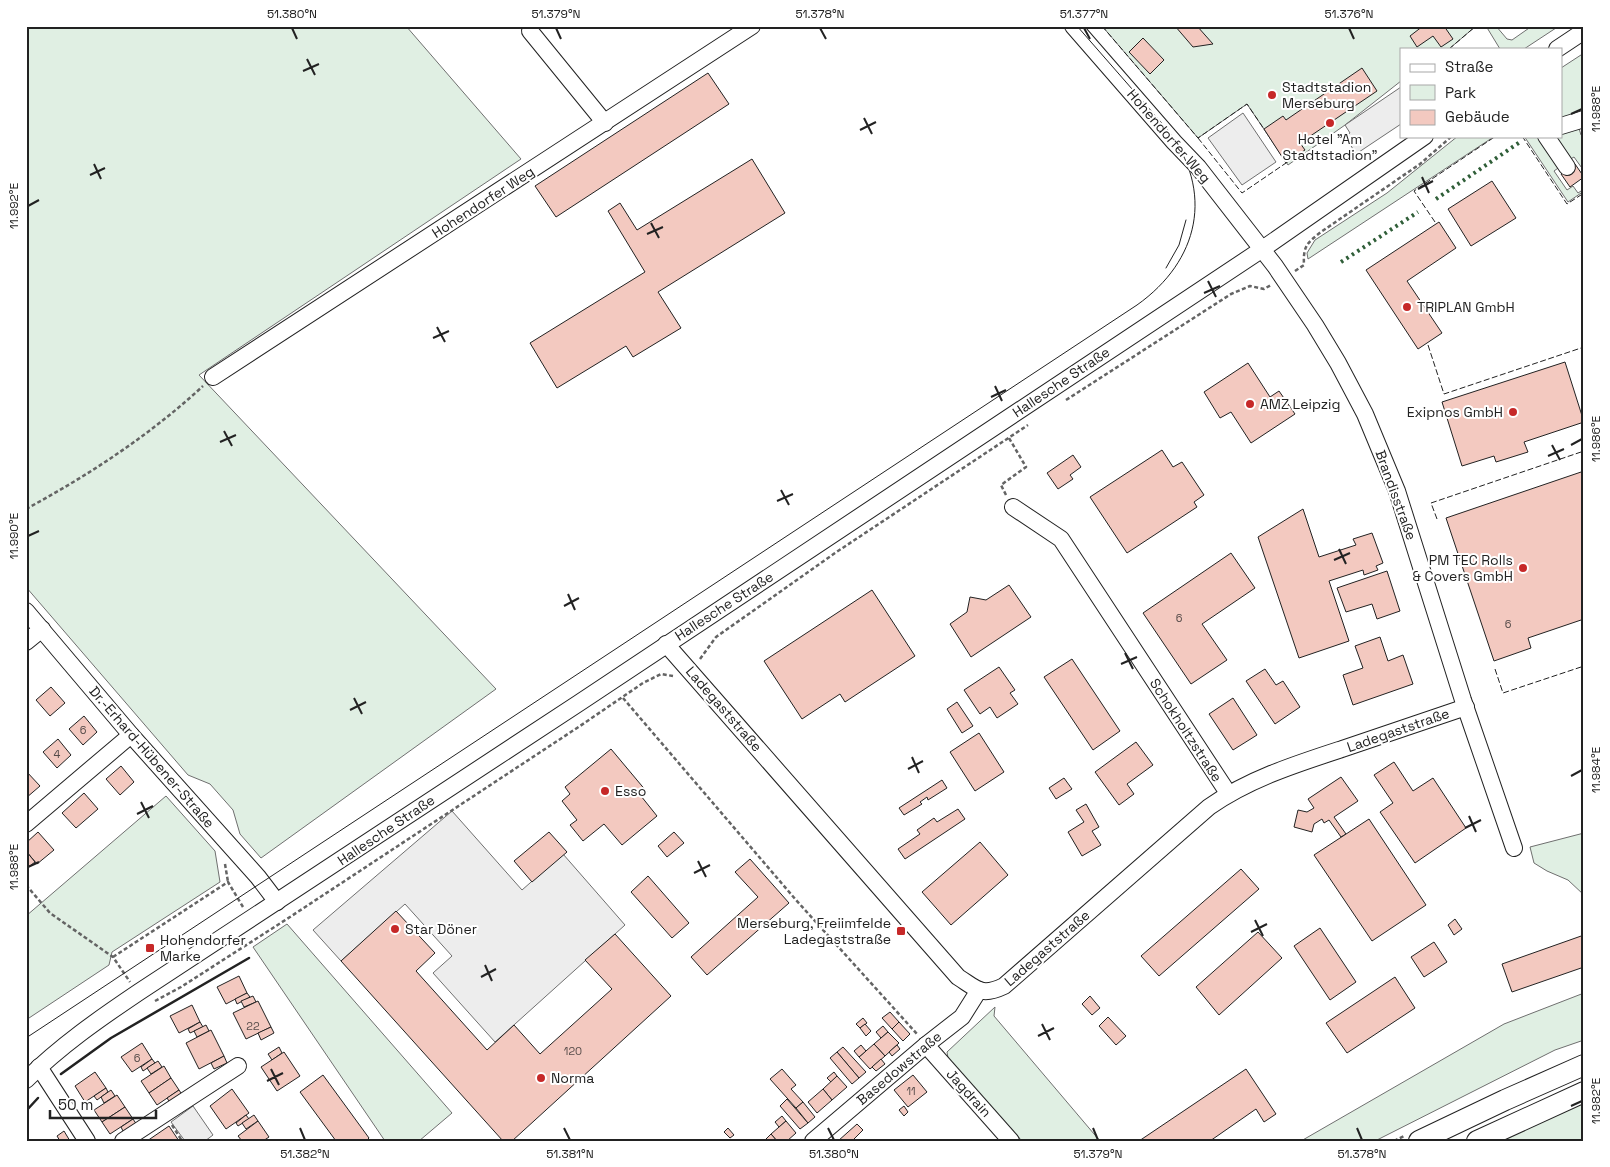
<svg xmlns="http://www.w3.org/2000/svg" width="1610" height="1167" font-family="'Space Grotesk',sans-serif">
<rect width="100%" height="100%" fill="#fff"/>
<g fill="#e0efe3" stroke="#6f6f6f">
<path d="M26 26H406L521 159 199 375 496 689 261 858 240 834 233 810 210 784 188 775 26 587Z"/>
<path d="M1102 26H1476L1449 49H1401V81L1345 125 1288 165 1247 104 1198 138Z"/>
<path d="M1486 26H1496L1507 39 1512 40 1532 26H1559L1524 49H1500Z"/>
<path d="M1584 53V115L1561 122V68Z"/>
<path d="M1578 125 1581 135H1584V171L1574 157 1567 161 1551 136H1561V130Z"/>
<path d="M1458 136H1495L1308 259 1307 253 1315 240 1387 193Z"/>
<path d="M1524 136H1542L1561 166 1554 171 1567 190 1573 186 1578 193 1584 189V191L1568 202Z"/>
<path d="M166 796 215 851 220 882 112 952 109 965 26 1020V916Z"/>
<path d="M1584 833V895L1568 880 1547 871 1534 863 1530 847Z"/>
<path d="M287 924 452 1113 419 1141H385L253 947Z"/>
<path d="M1584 993V1040L1555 1050 1375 1141H1301L1504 1024Z"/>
<path d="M995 1007 994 1016 1100 1141H1022L948 1058 947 1052Z"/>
<path d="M1584 1100V1141H1497Z"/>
</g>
<g fill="#ededed" stroke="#6f6f6f">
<path d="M1401 87V124L1356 154 1345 136 1350 133 1345 125Z"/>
<path d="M1243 113 1276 162 1242 185 1208 138Z"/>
<path d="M452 811 522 890 563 854 625 925 495 1042 433 973 452 956 405 904 341 961 313 930Z"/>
<path d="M193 1106 213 1135 205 1141H185L171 1122Z"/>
</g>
<g fill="#f3c9c0" stroke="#222">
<path d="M1175 26H1197L1213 44 1193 47Z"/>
<path d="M1423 26H1444L1453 39 1441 47 1433 36 1417 47 1410 36Z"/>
<path d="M1143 38 1164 60 1150 74 1129 52Z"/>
<path d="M1362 68 1377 91 1300 143 1305 150 1286 163 1264 129 1283 116 1286 120Z"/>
<path d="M708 73 729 104 556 217 535 186Z"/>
<path d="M752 159 785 213 658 292 681 328 633 357 626 346 557 388 530 343 645 272 608 211 620 203 637 230Z"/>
<path d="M1575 164 1584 177 1570 187 1561 174Z"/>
<path d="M1492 181 1516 218 1471 246 1448 209Z"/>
<path d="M1439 222 1456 248 1407 281 1442 333 1418 349 1366 270Z"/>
<path d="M1565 362 1584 422 1524 442 1528 452 1496 462 1494 456 1462 466 1442 402Z"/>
<path d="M1248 363 1270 397 1279 391 1295 414 1251 443 1231 412 1220 418 1204 392Z"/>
<path d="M1162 450 1173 467 1182 462 1204 495 1194 502 1197 507 1127 553 1090 497Z"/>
<path d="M1073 455 1081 467 1070 475 1073 479 1058 489 1047 473Z"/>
<path d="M1584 471V619L1528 638 1531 648 1494 661 1446 518Z"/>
<path d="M1303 509 1319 557 1356 545 1353 539 1372 533 1383 563 1376 566 1378 570 1364 575 1363 570 1329 581 1349 641 1299 658 1258 537Z"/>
<path d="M1231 553 1255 588 1202 624 1227 660 1191 684 1143 613Z"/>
<path d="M1387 571 1400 611 1377 619 1372 604 1346 612 1337 588Z"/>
<path d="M1009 585 1031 617 971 657 950 624 967 612 970 597 986 600Z"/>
<path d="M872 590 915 656 845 702 840 694 802 719 764 661Z"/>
<path d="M1380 637 1388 661 1403 655 1413 684 1353 705 1343 675 1363 668 1355 646Z"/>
<path d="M1072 659 1120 731 1093 750 1044 677Z"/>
<path d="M999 667 1015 690 1010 693 1018 704 997 718 990 707 980 714 964 690Z"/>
<path d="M1265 669 1276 685 1283 681 1300 707 1275 724 1246 681Z"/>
<path d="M51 687 65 703 50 716 36 700Z"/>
<path d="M1233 698 1257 735 1233 750 1209 714Z"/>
<path d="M957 702 973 726 962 733 947 709Z"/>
<path d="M84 716 97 732 83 745 69 729Z"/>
<path d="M979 733 1004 772 975 791 950 752Z"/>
<path d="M58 739 71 755 57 768 43 752Z"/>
<path d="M1136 742 1153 765 1127 784 1134 794 1119 805 1095 772Z"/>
<path d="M611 749 647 792 641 796 657 816 622 845 604 824 583 841 570 825 577 820 562 801 570 794 565 787Z"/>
<path d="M1394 762 1413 791 1433 778 1466 828 1415 863 1380 812 1393 803 1374 775Z"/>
<path d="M121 766 134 782 120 795 106 779Z"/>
<path d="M26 771 40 786 26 798Z"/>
<path d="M1341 777 1358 801 1334 817 1346 834 1341 837 1329 820 1324 823 1322 819 1314 824 1312 832 1294 827 1298 810 1307 812 1314 808 1308 799Z"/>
<path d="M1064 778 1072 789 1056 799 1049 788Z"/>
<path d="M942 780 947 788 928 800 927 797 920 802 922 804 904 815 899 808Z"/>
<path d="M84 793 98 809 76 828 62 813Z"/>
<path d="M1086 804 1099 827 1092 831 1101 845 1082 856 1068 832 1084 822 1076 810Z"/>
<path d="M958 809 965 819 905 859 898 849 920 834 917 830 934 818 937 822Z"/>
<path d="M1369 819 1426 905 1372 941 1314 855Z"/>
<path d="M38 832 54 850 37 864 26 851V843Z"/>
<path d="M549 832 567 852 532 882 514 861Z"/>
<path d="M674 832 684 843 667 857 658 846Z"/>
<path d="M980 842 1008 875 951 925 922 892Z"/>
<path d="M26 851 35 862 26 869Z"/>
<path d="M750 859 789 903 707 975 691 957 758 897 735 872Z"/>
<path d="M1241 869 1259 889 1159 976 1141 956Z"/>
<path d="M648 876 689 923 672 938 631 892Z"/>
<path d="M396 911 435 953 416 971 487 1050 514 1025 540 1054 612 989 585 960 615 934 671 996 512 1141H503L341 961Z"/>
<path d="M1455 919 1462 929 1454 935 1448 925Z"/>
<path d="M1320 928 1356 982 1330 1000 1294 946Z"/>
<path d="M1258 932 1282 958 1219 1015 1196 987Z"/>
<path d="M1584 935V967L1512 992 1502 964Z"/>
<path d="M1434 942 1447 962 1424 977 1411 957Z"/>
<path d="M239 976 247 993 226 1004 217 987Z"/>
<path d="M1395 977 1415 1008 1347 1053 1326 1023Z"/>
<path d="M247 993 250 997 237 1004 235 999Z"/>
<path d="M253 996 256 1002 244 1007 241 1001Z"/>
<path d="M1090 996 1100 1008 1092 1015 1082 1004Z"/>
<path d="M258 1001 271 1027 246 1039 233 1013Z"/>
<path d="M192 1005 200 1022 179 1033 170 1016Z"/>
<path d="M890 1012 899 1022 892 1029 882 1018Z"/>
<path d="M1108 1017 1126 1036 1116 1045 1099 1026Z"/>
<path d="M863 1018 867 1023 860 1028 856 1024Z"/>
<path d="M200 1022 203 1027 190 1033 188 1029Z"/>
<path d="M899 1022 910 1034 903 1041 892 1029Z"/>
<path d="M865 1024 871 1031 866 1036 860 1028Z"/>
<path d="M206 1025 209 1031 197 1037 194 1031Z"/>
<path d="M883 1026 888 1032 881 1038 876 1032Z"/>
<path d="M271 1027 274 1033 261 1040 258 1033Z"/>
<path d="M211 1030 224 1056 199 1069 186 1043Z"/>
<path d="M888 1032 899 1043 885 1056 874 1044Z"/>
<path d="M142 1043 152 1059 132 1072 121 1057Z"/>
<path d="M874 1044 885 1056 870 1069 859 1057Z"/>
<path d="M861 1045 866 1051 859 1057 854 1051Z"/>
<path d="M897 1045 900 1049 892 1056 889 1052Z"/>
<path d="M279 1047 282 1053 272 1060 268 1054Z"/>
<path d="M843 1047 866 1072 859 1078 837 1052Z"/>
<path d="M284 1052 300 1076 277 1091 261 1067Z"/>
<path d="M837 1052 859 1078 852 1084 830 1058Z"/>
<path d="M224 1056 227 1063 214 1069 211 1063Z"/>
<path d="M152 1059 155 1063 143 1071 141 1067Z"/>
<path d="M881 1059 885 1064 876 1071 872 1067Z"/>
<path d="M158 1061 162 1067 151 1074 147 1068Z"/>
<path d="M164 1066 171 1078 149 1093 141 1081Z"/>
<path d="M782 1069 796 1085 791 1089 803 1102 796 1108 770 1079Z"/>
<path d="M1246 1069 1276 1114 1264 1122 1256 1109 1210 1141H1139Z"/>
<path d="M95 1072 106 1088 85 1102 75 1086Z"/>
<path d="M834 1072 837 1076 831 1082 827 1078Z"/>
<path d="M323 1075 369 1138 366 1141H336L300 1092Z"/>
<path d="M913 1075 927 1092 908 1107 894 1090Z"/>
<path d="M837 1076 847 1087 832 1100 823 1089Z"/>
<path d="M171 1078 179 1090 157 1105 149 1093Z"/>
<path d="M106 1088 108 1092 97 1100 94 1096Z"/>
<path d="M232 1089 249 1113 226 1129 210 1106Z"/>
<path d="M823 1089 832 1100 817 1113 808 1102Z"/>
<path d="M111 1090 115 1096 104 1103 101 1097Z"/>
<path d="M179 1090 183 1096 171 1104 167 1098Z"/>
<path d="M117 1095 125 1107 102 1122 94 1110Z"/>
<path d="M787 1099 808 1123 800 1129 780 1106Z"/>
<path d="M803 1102 815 1117 808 1123 796 1108Z"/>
<path d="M904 1106 908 1112 904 1116 899 1110Z"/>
<path d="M125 1107 133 1119 110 1134 102 1122Z"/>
<path d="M246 1115 249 1119 238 1126 236 1123Z"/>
<path d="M254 1115 258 1121 246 1129 242 1123Z"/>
<path d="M782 1116 786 1121 779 1127 775 1122Z"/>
<path d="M133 1119 137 1125 124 1133 121 1127Z"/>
<path d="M258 1121 269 1137 263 1141H242L238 1136Z"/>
<path d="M786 1121 796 1133 787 1141H777L771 1134Z"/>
<path d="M857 1124 863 1130 852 1141H838Z"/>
<path d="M169 1126 179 1141H147Z"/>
<path d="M728 1128 734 1135 730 1138 724 1132Z"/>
<path d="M64 1131 70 1141H60L57 1136Z"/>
<path d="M771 1134 777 1141H764Z"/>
</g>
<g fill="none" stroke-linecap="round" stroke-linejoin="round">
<g stroke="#222" stroke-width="18">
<g id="minor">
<path d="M1073 26 1174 142 1198 167 1275 266 1315 325 1338 363 1365 414 1397 491 1463 700 1514 848"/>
<path d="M530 31 605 123"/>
<path d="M1557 49 1584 31"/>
<path d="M1561 126 1584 119"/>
<path d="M1546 136 1567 167"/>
<path d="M213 377 752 26"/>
<path d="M1013 507 1061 539 1228 793"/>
<path d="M26 611 131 735 258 877 277 902"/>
<path d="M26 642 42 629"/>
<path d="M666 644 958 977C977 989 981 997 1004 986L1209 807C1249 779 1296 764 1342 749 1384 735 1425 721 1466 707"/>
<path d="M26 824 131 735"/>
<path d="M926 1045 1011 1141"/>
<path d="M39 1067 87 1141"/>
<path d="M26 1080C60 1046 99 1019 139 992L579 703 1261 250 1425 136"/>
<path d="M123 1141 238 1066"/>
<path d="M813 1141 926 1045 962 1017 979 990"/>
</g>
</g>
<g stroke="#222" stroke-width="22">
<g id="major">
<path d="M1419 1141 1505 1100 1584 1065"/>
<path d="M1477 1141 1584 1092"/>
</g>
</g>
<g stroke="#646464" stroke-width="2.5" stroke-dasharray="4 2.5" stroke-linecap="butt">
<path d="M1295 271 1304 265C1303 246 1307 243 1321 232L1420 164 1452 136"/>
<path d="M1066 400 1231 294 1250 286 1264 289 1271 285"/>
<path d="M1006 495 1001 485 1026 467 1009 438"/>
<path d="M26 509C89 475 150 435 203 386"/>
<path d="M700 659 716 637 835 553 1028 425"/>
<path d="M623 698 796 900 917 1034"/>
<path d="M225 864 228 882"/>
<path d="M26 885 50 913 113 957 130 982"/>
<path d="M113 957 228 882 243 907"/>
<path d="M155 1001 181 987 290 917 580 726 643 683 661 674 673 676"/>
<path d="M172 1125 182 1141"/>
<path d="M1394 1141 1404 1136"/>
</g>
<use href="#minor" stroke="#fff" stroke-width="16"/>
<use href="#major" stroke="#fff" stroke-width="20"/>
<g stroke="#222" stroke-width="1">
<path d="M1166 268 1179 245 1186 220"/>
<path d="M26 1038 1137 305C1199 261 1215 192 1167 129L1077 26"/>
</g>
<g stroke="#2f5e38" stroke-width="4" stroke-dasharray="2.5 4" stroke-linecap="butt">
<path d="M1436 199 1520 142"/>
<path d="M1341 262 1418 212"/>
</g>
<g stroke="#222" stroke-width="1" stroke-dasharray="6 2.5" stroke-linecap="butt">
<path d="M1102 26 1198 138 1247 104 1264 129"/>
<path d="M1449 49 1476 26"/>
<path d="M1522 136 1567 204 1584 193"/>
<path d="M1198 138 1242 193 1286 163"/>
<path d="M1435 222 1414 191 1496 136"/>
<path d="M1428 345 1444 394 1584 347"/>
<path d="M1437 519 1431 503 1584 451"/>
<path d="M1495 669 1503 693 1584 666"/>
</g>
<g stroke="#222" stroke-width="2.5">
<path d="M61 1074 111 1038 249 958"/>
<path d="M26 1111 38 1098"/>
</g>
</g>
<path fill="none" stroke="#222" stroke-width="2" d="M292 28 297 39M556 28 561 39M820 28 826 39M1084 28 1090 39M1349 28 1354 39M307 59 315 75M303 71 319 64M1571 114 1582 109M864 118 872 134M860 130 876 122M94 164 101 179M90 175 105 168M1422 177 1429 193M1418 189 1433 181M28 206 39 200M651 223 659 238M647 234 663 227M1208 281 1216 297M1204 293 1220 286M437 327 445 342M433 338 449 331M995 386 1002 401M991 397 1006 390M224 431 232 446M220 442 236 435M1552 445 1560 460M1571 445 1582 439M1548 456 1564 449M781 490 789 505M777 501 793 494M28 536 39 531M1339 549 1346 564M1334 560 1350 553M568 594 575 610M564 606 579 598M1125 653 1133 669M1121 664 1137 657M354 698 362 714M350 710 366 702M912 757 919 773M908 769 923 761M1571 776 1582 770M141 802 149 818M137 814 153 806M1469 816 1476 832M1465 828 1481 820M698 861 706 877M28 867 39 862M694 873 710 865M1255 920 1263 936M1251 932 1267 924M485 965 492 981M481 977 496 969M1042 1024 1050 1040M1038 1036 1054 1028M271 1069 279 1085M267 1081 283 1073M1571 1106 1582 1101M300 1128 305 1140M564 1128 570 1140M828 1128 834 1140M1093 1128 1098 1140M1357 1128 1362 1140"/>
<g fill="#c62828" stroke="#fff" stroke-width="2">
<circle cx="1272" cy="95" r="5"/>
<circle cx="1330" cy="123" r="5"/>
<circle cx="1407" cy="307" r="5"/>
<circle cx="1250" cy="404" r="5"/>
<circle cx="1513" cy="412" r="5"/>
<circle cx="1523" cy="568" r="5"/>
<circle cx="605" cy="791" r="5"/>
<circle cx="395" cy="929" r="5"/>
<rect x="896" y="926" width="10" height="10" rx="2.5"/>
<rect x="145" y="943" width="10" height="10" rx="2.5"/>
<circle cx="541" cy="1078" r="5"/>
</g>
<g text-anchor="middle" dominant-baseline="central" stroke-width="4" stroke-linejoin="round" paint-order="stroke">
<g font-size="11" fill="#564c4a">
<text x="1179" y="618">6</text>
<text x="1508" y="624">6</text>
<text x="83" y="730">6</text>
<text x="57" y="754">4</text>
<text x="253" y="1026">22</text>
<text x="573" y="1051">120</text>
<text x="137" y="1058">6</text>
<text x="911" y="1091">11</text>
</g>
<g font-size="14" fill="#222" stroke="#fff" text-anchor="start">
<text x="1282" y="87">Stadtstadion<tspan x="1282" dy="16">Merseburg</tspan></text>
<text x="1330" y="139" text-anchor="middle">Hotel "Am<tspan x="1330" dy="16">Stadtstadion"</tspan></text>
<text x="1417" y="307">TRIPLAN GmbH</text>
<text x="1260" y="404">AMZ Leipzig</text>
<text x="1503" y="412" text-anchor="end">Exipnos GmbH</text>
<text x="1513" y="560" text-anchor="end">PM TEC Rolls<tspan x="1513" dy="16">&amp; Covers GmbH</tspan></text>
<text x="615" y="791">Esso</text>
<text x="891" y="923" text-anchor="end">Merseburg, Freiimfelde<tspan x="891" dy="16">Ladegaststraße</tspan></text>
<text x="405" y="929">Star Döner</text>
<text x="160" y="940">Hohendorfer<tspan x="160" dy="16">Marke</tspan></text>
<text x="551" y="1078">Norma</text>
</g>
<g font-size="14" fill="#222" stroke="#fff">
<text transform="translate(1169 136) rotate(49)">Hohendorfer Weg</text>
<text transform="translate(483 202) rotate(-33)">Hohendorfer Weg</text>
<text transform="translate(1061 382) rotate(-34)">Hallesche Straße</text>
<text transform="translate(1396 495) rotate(70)">Brandisstraße</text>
<text transform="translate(724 606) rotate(-33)">Hallesche Straße</text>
<text transform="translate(724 709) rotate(49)">Ladegaststraße</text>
<text transform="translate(1186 730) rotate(57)">Schokholtzstraße</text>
<text transform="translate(1398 730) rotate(-19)">Ladegaststraße</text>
<text transform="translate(152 757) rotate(49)">Dr.-Erhard-Hübener-Straße</text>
<text transform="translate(386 830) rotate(-34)">Hallesche Straße</text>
<text transform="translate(1047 948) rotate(-41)">Ladegaststraße</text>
<text transform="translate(899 1068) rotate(-40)">Basedowstraße</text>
<text transform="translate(969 1093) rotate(48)">Jagdrain</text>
</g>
</g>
<rect width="1610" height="1167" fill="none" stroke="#ffffff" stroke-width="55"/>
<rect x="1400" y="48" width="162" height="90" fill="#ffffff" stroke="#a7a7a7"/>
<rect x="1410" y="64" width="25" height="8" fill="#ffffff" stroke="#a7a7a7"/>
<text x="1445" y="72" font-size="15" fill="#222222">Straße</text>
<rect x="1410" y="85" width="25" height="15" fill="#e0efe3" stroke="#a7a7a7"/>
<text x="1445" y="98" font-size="15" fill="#222222">Park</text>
<rect x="1410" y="110" width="25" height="15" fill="#f3c9c0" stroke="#a7a7a7"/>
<text x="1445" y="122" font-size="15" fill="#222222">Gebäude</text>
<path d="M50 1110v8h106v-8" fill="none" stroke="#222222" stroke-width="2.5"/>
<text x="58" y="1110" font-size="15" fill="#222222" stroke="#ffffff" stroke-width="4" paint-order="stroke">50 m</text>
<rect x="28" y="28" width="1554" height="1112" fill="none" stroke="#222" stroke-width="2"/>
<g font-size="12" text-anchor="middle" fill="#222">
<text x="292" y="18">51.380°N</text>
<text x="556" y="18">51.379°N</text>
<text x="820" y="18">51.378°N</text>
<text x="1084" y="18">51.377°N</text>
<text x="1349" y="18">51.376°N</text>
<text transform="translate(1596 109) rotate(-90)" y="4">11.988°E</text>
<text transform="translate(14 206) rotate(-90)" y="4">11.992°E</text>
<text transform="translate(1596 439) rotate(-90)" y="4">11.986°E</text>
<text transform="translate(14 536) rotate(-90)" y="4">11.990°E</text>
<text transform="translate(1596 770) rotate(-90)" y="4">11.984°E</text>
<text transform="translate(14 867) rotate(-90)" y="4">11.988°E</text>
<text transform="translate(1596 1101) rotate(-90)" y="4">11.982°E</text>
<text x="305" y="1158">51.382°N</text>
<text x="570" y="1158">51.381°N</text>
<text x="834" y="1158">51.380°N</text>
<text x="1098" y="1158">51.379°N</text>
<text x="1362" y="1158">51.378°N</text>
</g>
</svg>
